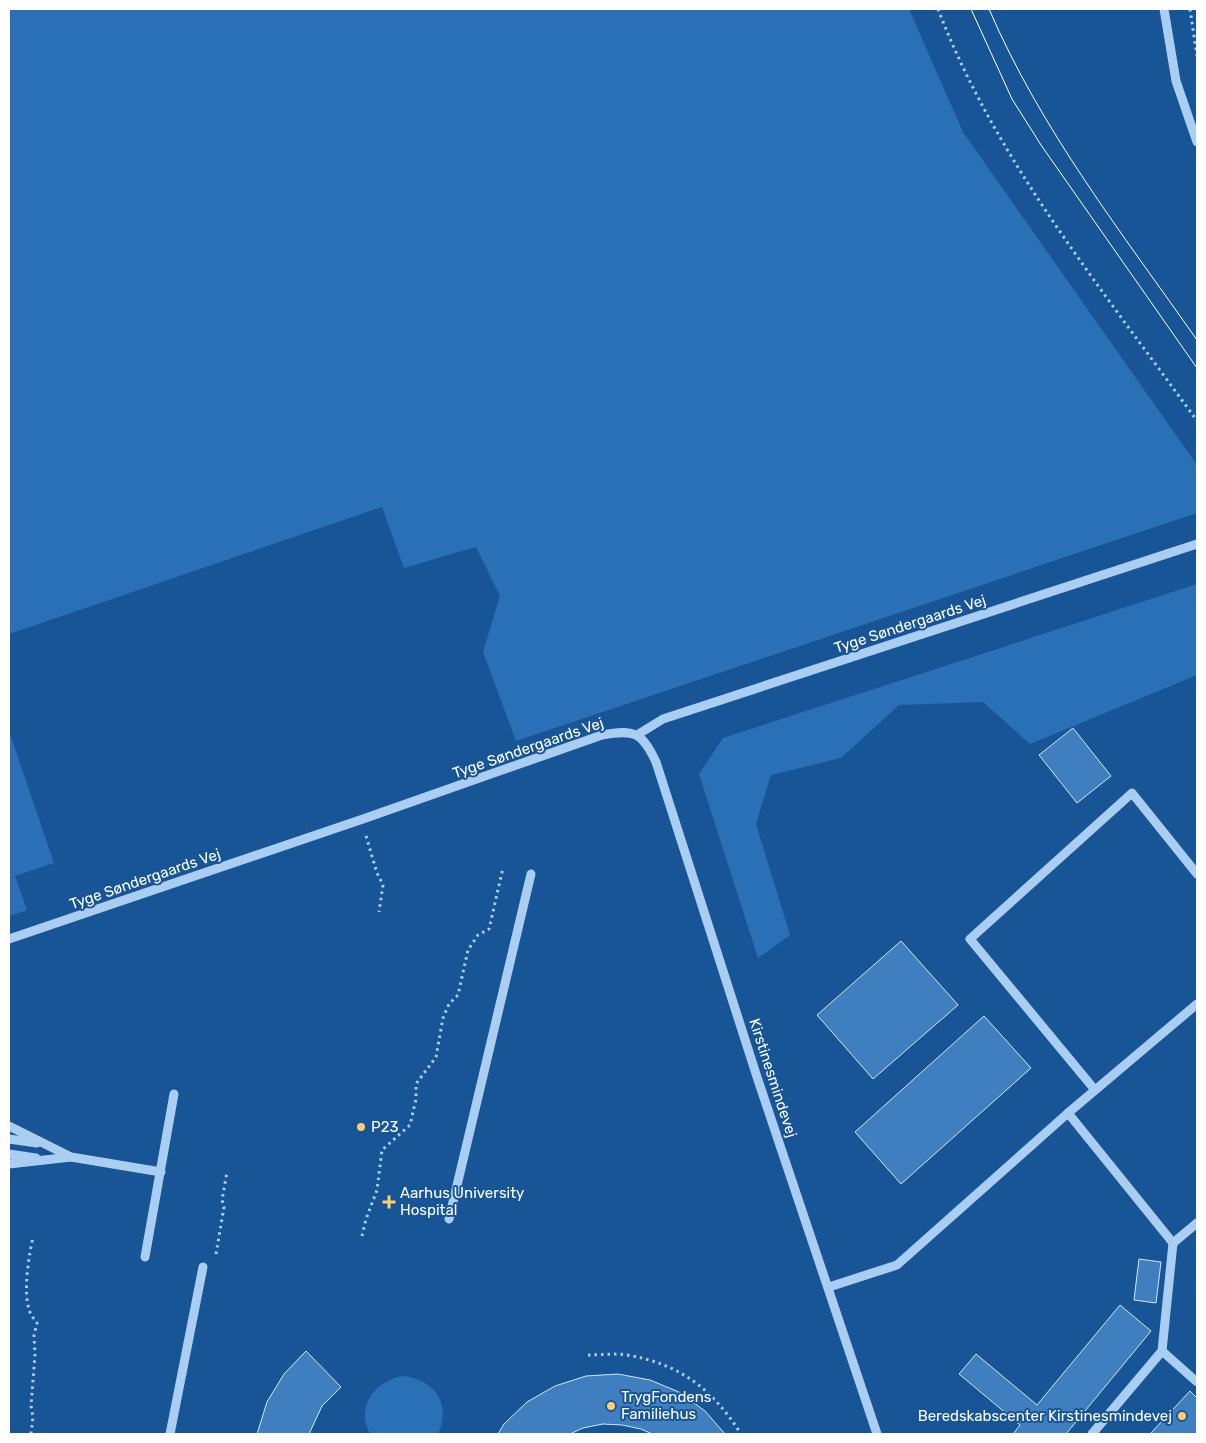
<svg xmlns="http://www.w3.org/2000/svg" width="1206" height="1443" font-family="Rubik,sans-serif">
<rect width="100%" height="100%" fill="#175597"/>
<g fill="#2a70b6">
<path d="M9 9H909L963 132 1197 465V513L516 741 483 652 500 596 476 547 404 568 382 507 9 634Z"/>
<path d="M1197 584V675L1030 744 983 702 899 705 841 758 771 775 756 824 790 935 758 958 699 774 723 738Z"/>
<path d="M9 731 54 863 15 876 27 910 9 916Z"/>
<path d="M402 1376C434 1379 452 1403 438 1434H370C355 1407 375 1381 402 1376Z"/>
</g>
<g fill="#3f7fbf" stroke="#d1e7fc">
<path d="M1073 728 1111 776 1077 803 1039 755Z"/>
<path d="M901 941 958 1005 873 1079 817 1015Z"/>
<path d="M984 1016 1031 1068 901 1184 855 1132Z"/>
<path d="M1139 1259 1161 1262 1156 1303 1134 1300Z"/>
<path d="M1120 1305 1151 1331 1066 1434H1013L1020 1425 959 1374 976 1354 1037 1405Z"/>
<path d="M306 1351 341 1387 322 1406 309 1434H257L267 1402 284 1374Z"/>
<path d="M618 1374 650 1380 679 1392 705 1411 725 1434H652L641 1429 622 1425 603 1424 583 1428 570 1434H498L504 1424 527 1402 555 1386 586 1376Z"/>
<path d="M1190 1391 1197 1398V1434H1150Z"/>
</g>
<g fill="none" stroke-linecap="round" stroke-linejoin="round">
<g stroke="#aacef1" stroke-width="3" stroke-dasharray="2.5 4" stroke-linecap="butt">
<path d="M938 9C996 161 1103 290 1197 421"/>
<path d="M1190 9 1197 56"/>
<path d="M366 836 377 873 383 885 379 912"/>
<path d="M362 1236 366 1219 377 1190 382 1150 410 1125 416 1099V1084L436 1057 443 1018 449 1004 458 995 468 950 478 935 489 929 503 868"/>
<path d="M216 1254 224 1207 222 1200 227 1172"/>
<path d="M588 1355C601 1355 615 1353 627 1355 681 1364 713 1390 741 1434"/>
<path d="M31 1434 33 1417 31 1406 35 1355 34 1335 37 1323C34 1319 30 1314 29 1309 23 1291 29 1255 33 1237"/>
</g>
<g stroke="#aacef1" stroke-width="9">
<path d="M1164 9 1176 81 1197 142"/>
<path d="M637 735 663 719 1197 544"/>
<path d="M9 939 363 819 602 735C634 729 642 732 656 762L757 1077 877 1434"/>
<path d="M1095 1090 970 939 1132 793 1197 874"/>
<path d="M1068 1113 1173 1243 1162 1351 1092 1434"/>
<path d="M9 1126 71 1157 161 1172"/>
<path d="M9 1139 37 1143"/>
<path d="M9 1154 36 1158"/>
<path d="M9 1164 71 1157"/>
<path d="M449 1219 531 874"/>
<path d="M1173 1243 1197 1223"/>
<path d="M145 1257 174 1094"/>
<path d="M829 1287 897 1265 1068 1113 1197 1004"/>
<path d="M1162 1351 1197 1382"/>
<path d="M170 1434 203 1267"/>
</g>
<g stroke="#fff" stroke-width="1">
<path d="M971 9 1012 99 1041 145 1197 368"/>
<path d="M989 9C1041 130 1122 233 1197 340"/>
</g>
</g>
<g fill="#ffcd6a" stroke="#175597" stroke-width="2">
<circle cx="361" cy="1127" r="5"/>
<path d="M386.5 1194.5h5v5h5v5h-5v5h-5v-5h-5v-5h5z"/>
<circle cx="611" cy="1406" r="5"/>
<circle cx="1182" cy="1416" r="5"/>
</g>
<g text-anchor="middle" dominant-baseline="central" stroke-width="4" stroke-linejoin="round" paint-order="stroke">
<g font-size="15" fill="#fff" stroke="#175597">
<text transform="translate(910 624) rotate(-18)">Tyge Søndergaards Vej</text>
<text transform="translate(528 748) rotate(-19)">Tyge Søndergaards Vej</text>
<text transform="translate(145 879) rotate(-19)">Tyge Søndergaards Vej</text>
<text transform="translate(773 1078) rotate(72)">Kirstinesmindevej</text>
</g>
<g font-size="15" fill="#fff" stroke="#175597" text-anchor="start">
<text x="371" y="1127">P23</text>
<text x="400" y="1193">Aarhus University<tspan x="400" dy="17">Hospital</tspan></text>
<text x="621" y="1397">TrygFondens<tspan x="621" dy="17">Familiehus</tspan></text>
<text x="1172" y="1416" text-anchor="end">Beredskabscenter Kirstinesmindevej</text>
</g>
</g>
<rect width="1206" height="1443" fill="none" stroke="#ffffff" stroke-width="20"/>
</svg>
